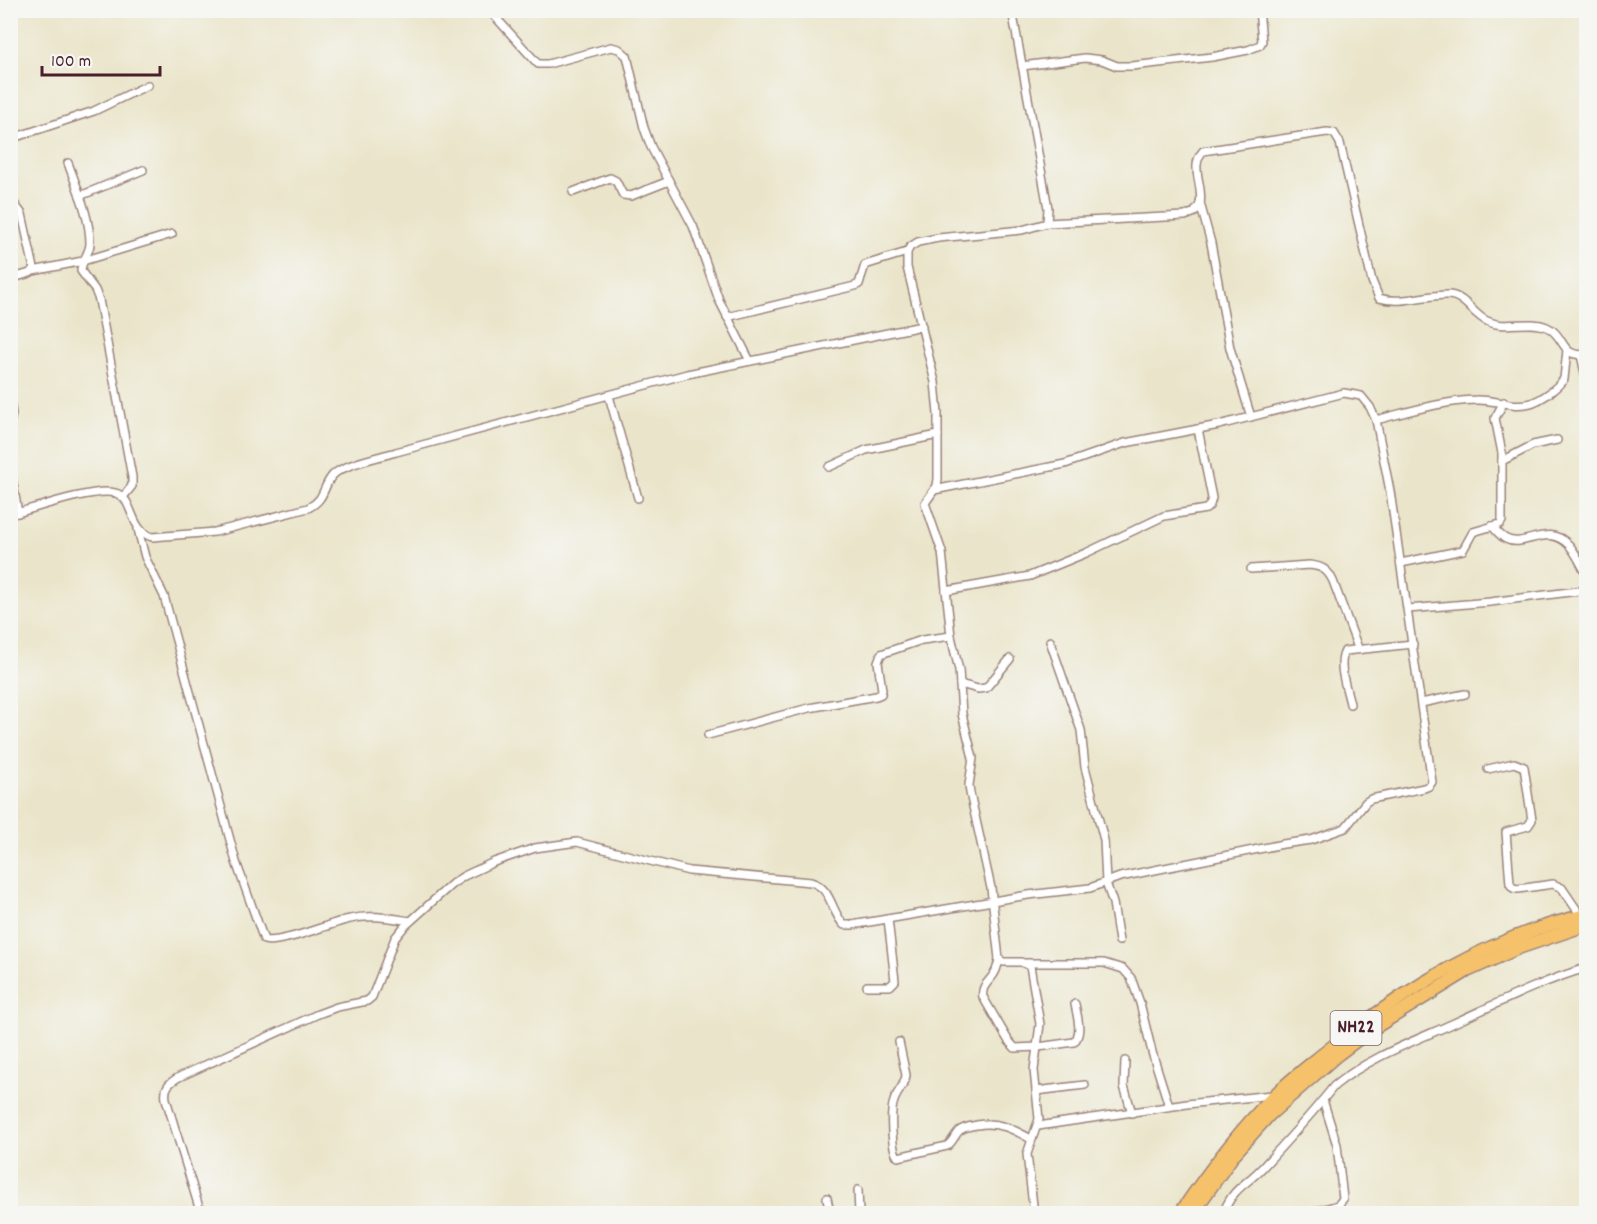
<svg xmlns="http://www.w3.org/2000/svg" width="1597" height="1224" font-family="Dekko,sans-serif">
<rect width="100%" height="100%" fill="#f6f6f2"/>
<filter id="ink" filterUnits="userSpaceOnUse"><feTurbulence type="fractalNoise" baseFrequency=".0167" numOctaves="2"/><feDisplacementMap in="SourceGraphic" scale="12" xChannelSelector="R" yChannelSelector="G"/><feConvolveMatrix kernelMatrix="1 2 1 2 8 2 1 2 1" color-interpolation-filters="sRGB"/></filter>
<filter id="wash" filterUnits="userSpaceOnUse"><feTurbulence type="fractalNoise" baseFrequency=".008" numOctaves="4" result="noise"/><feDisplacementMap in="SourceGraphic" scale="24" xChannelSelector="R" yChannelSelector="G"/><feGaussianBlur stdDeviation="1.35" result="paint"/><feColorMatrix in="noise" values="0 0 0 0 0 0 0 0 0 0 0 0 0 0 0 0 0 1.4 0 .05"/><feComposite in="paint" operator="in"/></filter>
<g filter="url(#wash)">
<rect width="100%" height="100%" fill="#eae5ca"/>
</g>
<g filter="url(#ink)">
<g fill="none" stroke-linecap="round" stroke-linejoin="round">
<g stroke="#9a827a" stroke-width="10">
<g id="minor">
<path d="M489 10 538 64H548L611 47 619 49 627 56 644 128 651 147 693 226 719 300 750 361"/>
<path d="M1012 10 1048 208 1047 223"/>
<path d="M1022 66 1085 58 1102 60 1117 66H1132L1212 57 1248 50 1260 45 1262 41 1259 10"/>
<path d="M10 139 94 111 148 85"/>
<path d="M68 163C77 188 90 217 90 243 90 254 81 260 81 271L95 290 99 300 132 477V486L123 497"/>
<path d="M573 192 610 178 616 181 623 195 631 196 669 181"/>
<path d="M80 196 143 170"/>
<path d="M10 198 22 214 34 268 30 273 10 279"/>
<path d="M1200 203 1211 243 1230 348 1251 417"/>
<path d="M33 271 83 261 172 234"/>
<path d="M727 317 855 286 859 284 865 265 907 252"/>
<path d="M1581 355 1586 378"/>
<path d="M609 396 638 498"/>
<path d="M10 401 12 414 10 423"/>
<path d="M1376 420C1408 412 1442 401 1476 400 1493 399 1513 408 1531 403 1543 399 1556 389 1564 379L1567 350"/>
<path d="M1502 461 1533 445 1557 440"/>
<path d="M10 466 18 513"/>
<path d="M829 467 866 450 938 435"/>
<path d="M10 515C32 509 96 487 115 493 120 494 123 497 126 501 134 515 135 532 152 537L215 532 308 508C326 499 322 487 333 475 344 464 380 457 396 452L687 374 922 326"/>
<path d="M1492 526C1496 530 1500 536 1506 539 1525 549 1547 522 1569 545 1576 553 1581 564 1586 573"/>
<path d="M138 529 145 557 164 596 236 862 264 940C280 945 330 923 350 919 370 914 390 918 410 921"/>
<path d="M1401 563 1463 550 1473 532 1500 524 1502 521V453L1495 418 1504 402"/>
<path d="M1251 569 1309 565C1322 566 1328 570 1333 581L1358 648"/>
<path d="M946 591 1030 576 1086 553 1164 516 1206 509 1210 505 1212 498 1198 429"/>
<path d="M1408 609 1490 602 1586 590"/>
<path d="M1050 641 1081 730 1085 767 1104 840 1106 883 1113 903 1119 941"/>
<path d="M960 684 978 689 986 688 1010 659"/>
<path d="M1421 703 1465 694"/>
<path d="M1350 704C1347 689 1337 665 1345 651L1413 644"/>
<path d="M708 735 809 708 876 696 881 694 882 690 878 662 881 654 922 640 951 636"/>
<path d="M1488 769 1514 763 1524 767 1532 820 1528 826 1506 832 1510 884 1513 888 1518 889 1553 884 1562 888 1581 916"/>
<path d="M999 959C998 964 997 970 994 974 988 983 981 986 983 997L1008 1040 1015 1048 1038 1047 1074 1042C1083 1033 1077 1016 1075 1004"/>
<path d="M1026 963H1104L1123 969 1131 978 1140 1003 1152 1052 1169 1106"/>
<path d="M867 986H890L895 981 888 919"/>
<path d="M899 1042 906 1075C905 1086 897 1091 894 1101 890 1111 891 1150 898 1157L947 1146C953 1142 954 1136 959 1131 964 1127 971 1126 977 1125 998 1121 1013 1129 1031 1139"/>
<path d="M1125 1061 1124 1086 1132 1113"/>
<path d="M1036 1091 1085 1085"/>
<path d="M1038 1126 1187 1104 1272 1095"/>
<path d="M858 1190 859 1214"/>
<path d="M827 1198 830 1214"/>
<path d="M1314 1212 1338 1205 1343 1199 1337 1145 1323 1100"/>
<path d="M201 1214 166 1099C164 1087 169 1083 179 1077L318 1014 337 1007 367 1001 372 997 395 938 404 927 452 884 464 876 494 862 535 848 577 842 689 871 811 882C832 888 831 912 844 925H852L1028 895 1090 888 1120 877 1283 844 1311 840 1345 828 1366 802 1371 799 1424 788 1429 786 1432 782 1390 491 1376 420 1370 407 1361 396 1344 393 1219 425 1125 443 1065 464 934 490"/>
<path d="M1034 1214 1027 1154 1039 1119 1034 1070 1040 1024 1030 966 1021 962H1003L999 959 991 888 970 793 969 785 973 758 962 714 959 670 951 636 942 552 925 503 937 486 938 479V414L935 382 907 267V252L910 247 918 242 938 238 1022 230 1047 223 1185 216 1195 212C1196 209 1199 207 1200 204 1204 185 1189 167 1203 151L1327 132 1334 133 1340 143 1372 281 1379 298C1402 305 1426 294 1449 295 1465 296 1473 315 1487 321 1505 330 1529 319 1547 327 1565 335 1561 359 1586 354"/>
<path d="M1223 1214C1233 1187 1245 1186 1262 1168 1287 1141 1312 1114 1334 1086 1368 1058 1412 1042 1452 1024 1496 1004 1539 982 1586 968"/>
</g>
</g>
<g stroke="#9a827a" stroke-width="15">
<g id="trunk">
<path d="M1180 1214C1208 1172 1238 1132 1274 1096 1289 1081 1306 1068 1322 1055 1400 992 1488 937 1586 915"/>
<path d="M1192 1214 1234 1154 1269 1115 1337 1055 1369 1031 1467 971 1518 948 1586 925"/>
</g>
</g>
<use href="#minor" stroke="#fff" stroke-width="7"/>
<use href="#trunk" stroke="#f5c16b" stroke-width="12"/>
</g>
</g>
<g text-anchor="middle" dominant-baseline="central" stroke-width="5" stroke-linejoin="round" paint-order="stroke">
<rect fill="#f6f6f2" stroke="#7e6067" stroke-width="1.5" x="1330.5" y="1011" width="51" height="34" rx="4.5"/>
<g font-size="20" font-weight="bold" fill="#4a1f2b">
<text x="1356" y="1028">NH22</text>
</g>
</g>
<rect width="1597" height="1224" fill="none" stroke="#f6f6f2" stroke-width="36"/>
<path d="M42 66v9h118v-9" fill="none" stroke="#4a1f2b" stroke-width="3"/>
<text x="51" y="66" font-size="18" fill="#4a1f2b" stroke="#f6f6f2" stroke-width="4.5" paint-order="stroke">100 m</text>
</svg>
